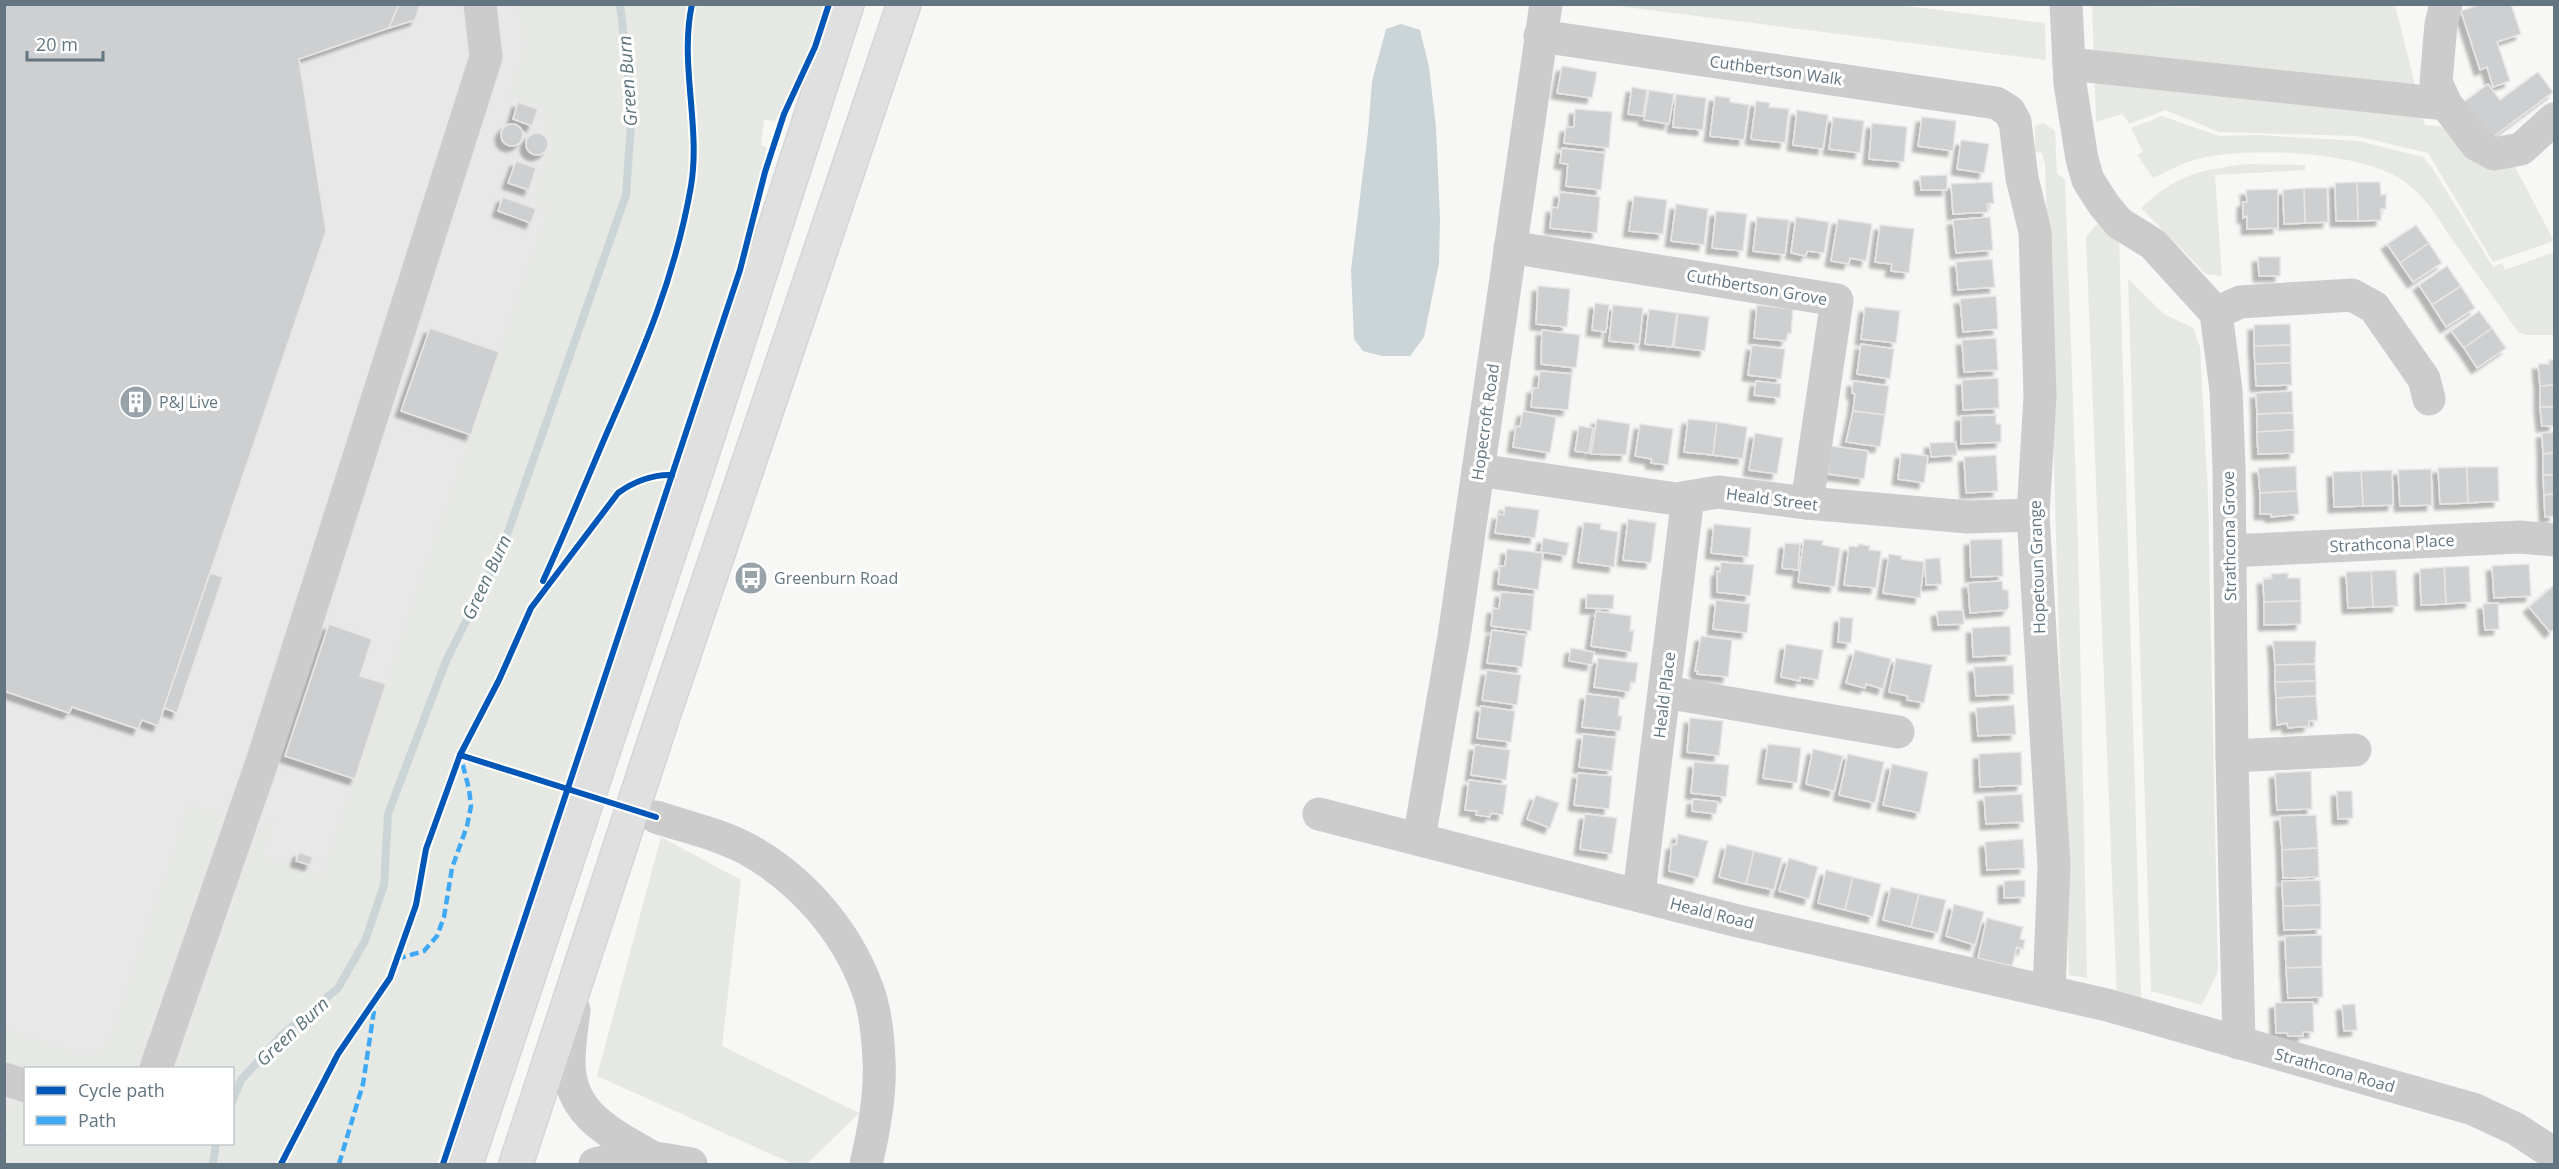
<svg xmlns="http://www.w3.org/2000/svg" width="2559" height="1169" font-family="'Open Sans',sans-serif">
<defs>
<filter id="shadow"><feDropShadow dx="-5.5" dy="5.5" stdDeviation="1.5" flood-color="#0004"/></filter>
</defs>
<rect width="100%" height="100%" fill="#f7f7f6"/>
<path fill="#e7e8e7" d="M5 5H534L567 197 326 880 229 1068H26L25 1140 5 1133Z"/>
<g fill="#e6e9e3">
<path d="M1890 4 2045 23 2046 60 1610 5Z"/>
<path d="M2203 4 2395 5 2425 125 2449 127 2512 161 2554 241 2493 262 2428 153 2356 136 2219 132 2165 110 2130 124 2122 114 2096 122 2092 5 2198 7Z"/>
<path d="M518 5H825L809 49 775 122 764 119 761 145 767 148 739 257 437 1164H5V1111L16 1105H25L26 1144H232V1068H177L259 830 269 822H273L262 857 323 876 386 684 549 207 533 201 551 148 544 107 509 96 526 47Z"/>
<path d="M2162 116 2219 136 2257 135 2359 141 2423 157 2433 169 2493 267 2502 263 2505 270 2554 252V335H2526L2518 332C2497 302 2475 272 2454 242 2440 222 2429 201 2409 185 2368 150 2241 145 2191 161 2178 165 2166 172 2153 178L2137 155 2143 152 2131 128Z"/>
<path d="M2043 123 2055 131 2057 174 2065 179 2078 541 2087 978 2069 975 2045 164 2042 153 2035 152V126Z"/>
<path d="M2247 164 2305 165V170L2215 175 2222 276 2206 274 2141 208C2178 174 2199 170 2247 164Z"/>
<path d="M2097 224 2119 236 2141 998 2117 1000 2086 237Z"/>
<path d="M2128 279 2164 314 2193 328 2200 347 2208 496 2218 971 2202 1005 2151 991Z"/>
<path d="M190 805 223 816 138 1059 131 1068 25 1069 5 1062V1029L83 1056 97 1054 107 1048Z"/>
<path d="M661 837 741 880 722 1046 859 1113 807 1164H793L597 1076Z"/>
</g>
<path fill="#cbd4d6" d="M1401 24 1420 30 1429 67 1436 127 1440 219 1439 263 1424 337 1410 356H1382L1363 351 1354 339 1351 270 1368 132 1372 81 1386 29Z"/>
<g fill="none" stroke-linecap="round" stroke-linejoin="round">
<g stroke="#cbd4d6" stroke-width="8">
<path d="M232 1102 241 1080 281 1036 338 988 365 941 384 885 388 814 446 661 501 552 626 195 632 110 620 4"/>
<path d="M213 1164 216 1144"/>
</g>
</g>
<g fill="#cecfd0" stroke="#e6e6e6" stroke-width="1.5" filter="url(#shadow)">
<path d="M4 4H399L389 28 299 59 326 231 158 726 142 720 138 729 72 707 69 713 4 691Z"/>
<path d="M399 4H420L415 20 389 28Z"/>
<path d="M2481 4H2511L2521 34 2497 42 2510 81 2493 87 2487 67 2480 70 2461 11Z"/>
<path d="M1562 66 1597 72 1592 98 1557 93Z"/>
<path d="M2538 72 2553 92 2490 139 2463 103 2488 84 2500 100Z"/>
<path d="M1632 87 1647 90 1643 116 1628 114Z"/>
<path d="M1649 90 1674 94 1669 124 1644 120Z"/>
<path d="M1676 94 1706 98 1703 130 1673 127Z"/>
<path d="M1715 96 1730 98V102L1749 105 1744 140 1710 136Z"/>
<path d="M1756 101 1770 103 1769 107 1789 109 1785 143 1751 139Z"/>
<path d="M518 102 538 109 532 126 513 119Z"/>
<path d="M1575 109 1612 112 1609 148 1564 143 1566 127H1574Z"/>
<path d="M1797 110 1828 115 1823 149 1793 145Z"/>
<path d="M1833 117 1864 121 1860 153 1829 149Z"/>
<path d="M1922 117 1956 121 1953 151 1918 146Z"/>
<path d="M1872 123 1907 127 1904 162 1869 159Z"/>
<circle cx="512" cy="135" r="11"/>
<circle cx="537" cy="144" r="11"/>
<path d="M1961 140 1989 144 1984 173 1957 169Z"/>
<path d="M1562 148 1605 153 1601 190 1566 186 1568 164 1560 163Z"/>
<path d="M516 161 536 168 529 190 508 183Z"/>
<path d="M1947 175V190H1921L1920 176Z"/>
<path d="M1992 182 1994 203 1987 204 1988 212 1953 214 1951 184Z"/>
<path d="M2357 182H2380L2381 195 2386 194V209H2381V220L2358 221Z"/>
<path d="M2357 182 2358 221H2336L2335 183Z"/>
<path d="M2304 188H2327L2328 222 2305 223Z"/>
<path d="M2304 188 2305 223 2284 224 2283 190Z"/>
<path d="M2278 189V228L2247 229V216L2243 218V202H2247L2246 190Z"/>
<path d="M1560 192 1600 197 1597 233 1550 228 1552 207 1558 208Z"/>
<path d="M1634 196 1667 200 1663 234 1629 231Z"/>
<path d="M503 197 536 209 531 223 498 211Z"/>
<path d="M1676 204 1708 209 1704 245 1671 241Z"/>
<path d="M1716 211 1747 214 1743 251 1712 248Z"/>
<path d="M1757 217 1789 220 1785 255 1753 251Z"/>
<path d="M1796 217 1829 222 1824 253 1807 251 1806 256 1791 253Z"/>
<path d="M1990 217 1993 250 1956 253 1953 220Z"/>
<path d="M1838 219 1872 224 1866 261 1850 258 1849 264 1831 261Z"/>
<path d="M1880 225 1914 229 1909 273 1891 271 1892 264 1875 262Z"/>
<path d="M2416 225 2429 243 2400 263 2387 244Z"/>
<path d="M2429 243 2442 263 2413 282 2400 263Z"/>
<path d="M2258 257H2280V276H2259Z"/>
<path d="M1992 259 1995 287 1958 290 1956 262Z"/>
<path d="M2447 266 2461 286 2432 305 2419 285Z"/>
<path d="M1538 286 1570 289 1567 327 1536 324Z"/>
<path d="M2461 286 2475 308 2446 327 2432 305Z"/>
<path d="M1996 296 1998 329 1963 332 1960 299Z"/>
<path d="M1595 303 1609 305 1606 332 1592 330Z"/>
<path d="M1613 305 1643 308 1639 344 1609 341Z"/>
<path d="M1757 305 1793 309 1791 334 1788 333 1786 341 1754 338Z"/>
<path d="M1865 307 1900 311 1896 343 1861 339Z"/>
<path d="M1649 309 1677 313 1672 347 1645 344Z"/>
<path d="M2479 311 2492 328 2464 348 2451 331Z"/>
<path d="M1678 313 1709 317 1705 351 1674 347Z"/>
<path d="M2290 324 2291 345 2254 346V325Z"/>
<path d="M430 328 499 352 471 435 401 411Z"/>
<path d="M2492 328 2506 348 2477 368 2464 348Z"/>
<path d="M1542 330 1580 335 1576 368 1541 364Z"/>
<path d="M1996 338 1998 370 1964 372 1962 340Z"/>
<path d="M1861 344 1894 349 1890 379 1857 374Z"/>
<path d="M1752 345 1785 349 1781 379 1748 375Z"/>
<path d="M2291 345V363L2255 364 2254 346Z"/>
<path d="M2549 360H2554V385L2540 386 2538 364H2549Z"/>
<path d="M2291 363 2292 385 2256 386 2255 364Z"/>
<path d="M1540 371 1572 374 1568 410 1531 407 1533 388H1538Z"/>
<path d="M1998 378 1999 408 1963 410 1962 380Z"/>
<path d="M1756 381 1781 384 1780 398 1754 395Z"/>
<path d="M1853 381 1889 386 1885 415 1853 411 1855 394 1852 393Z"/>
<path d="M2554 385V407H2540V386Z"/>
<path d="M2292 391 2293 413 2257 414 2256 393Z"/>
<path d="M2540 407H2554V426H2542Z"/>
<path d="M1523 411 1556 417 1550 453 1513 447 1516 426 1520 427Z"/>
<path d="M1853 411 1885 415 1880 447 1846 442Z"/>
<path d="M2293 413 2294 430 2257 432V414Z"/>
<path d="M1996 415V424H2001V442L1961 444V416Z"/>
<path d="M1597 419 1630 424 1626 455 1591 454Z"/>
<path d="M1688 419 1717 422 1713 455 1684 452Z"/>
<path d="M1717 422 1747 427 1743 459 1713 455Z"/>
<path d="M1640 424 1673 429 1668 465 1651 463 1652 459 1635 456Z"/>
<path d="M1579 426 1593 428 1589 453 1575 451Z"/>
<path d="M2294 430V453L2258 454 2257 432Z"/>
<path d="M2554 432V453L2543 454 2542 433Z"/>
<path d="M1755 433 1783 438 1777 474 1749 470Z"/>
<path d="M1956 442 1957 455 1931 457 1930 443Z"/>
<path d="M1831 446 1868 451 1864 479 1828 474Z"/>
<path d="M1901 453 1928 456 1924 483 1898 479Z"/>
<path d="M2554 453V475H2543V454Z"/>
<path d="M1996 455 1998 491 1966 493 1964 457Z"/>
<path d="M2296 466 2297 491 2260 493 2258 468Z"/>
<path d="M2467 467 2468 503 2440 504 2438 468Z"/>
<path d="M2467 467H2498L2499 501 2468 503Z"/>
<path d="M2431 469 2432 505 2400 506 2398 470Z"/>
<path d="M2392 470 2393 505 2363 506 2361 471Z"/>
<path d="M2361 471 2363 506 2334 507 2333 472Z"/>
<path d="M2543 475H2554V494L2544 495Z"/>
<path d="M2297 491 2299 514 2271 517V514H2260V493Z"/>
<path d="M2554 494V516L2545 517 2544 495Z"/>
<path d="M1505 506 1539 510 1535 538 1495 533 1498 514 1504 515Z"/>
<path d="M1628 519 1656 523 1651 563 1623 560Z"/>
<path d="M1584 522 1601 524 1600 529 1618 532 1614 567 1578 562Z"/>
<path d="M1714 524 1751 528 1748 557 1711 553Z"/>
<path d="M1543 538 1569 543 1566 556 1541 552Z"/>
<path d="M1804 539 1823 541 1822 545 1840 548 1835 587 1798 582Z"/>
<path d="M2002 539 2003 576 1971 577 1970 540Z"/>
<path d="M1785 543 1800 544 1798 570 1782 568Z"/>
<path d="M1858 544 1870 546 1869 550 1881 551 1876 588 1844 585 1849 546 1858 547Z"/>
<path d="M1507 549 1543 553 1538 590 1498 584 1500 566H1505Z"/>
<path d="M1889 554 1902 556 1901 559 1924 562 1920 598 1883 593Z"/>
<path d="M1940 558 1942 584 1926 585 1925 559Z"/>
<path d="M1721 562 1754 565 1750 596 1717 592V571L1720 572Z"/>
<path d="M2529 564 2531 596 2494 598 2492 566Z"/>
<path d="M2469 566 2471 602 2446 604 2444 567Z"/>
<path d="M2444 567 2446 604 2421 605 2420 569Z"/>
<path d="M2396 570 2398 606 2373 607 2371 571Z"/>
<path d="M2371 571 2373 607 2348 608 2346 572Z"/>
<path d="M210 573 223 577 177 713 164 708Z"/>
<path d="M2288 573V578H2300L2301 601 2264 602 2263 579H2272L2271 574Z"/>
<path d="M2002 581 2003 590H2008L2009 607 2007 610 1970 613 1968 583Z"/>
<path d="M2554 585V629L2550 632 2529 607Z"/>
<path d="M1501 592 1534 595 1531 631 1491 626 1493 608 1499 609Z"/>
<path d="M1587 594 1614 595 1613 609 1586 608Z"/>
<path d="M1716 600 1750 604 1747 633 1713 629Z"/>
<path d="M2301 601V624L2264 625V602Z"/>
<path d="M2498 603 2499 629 2485 630 2483 604Z"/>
<path d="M1963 610 1964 624 1938 625 1937 611Z"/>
<path d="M1596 611 1631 616 1630 631 1634 630 1631 652 1591 646Z"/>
<path d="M1840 617 1853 618 1851 643 1838 642Z"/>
<path d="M329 624 372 639 360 676 386 684 355 779 285 756Z"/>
<path d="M2010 626 2011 655 1973 657 1972 628Z"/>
<path d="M1492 630 1526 635 1522 667 1487 663Z"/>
<path d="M1701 636 1732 640 1728 677 1697 674 1698 671H1695Z"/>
<path d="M2273 641H2316L2315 664 2275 665Z"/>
<path d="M1786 644 1823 650 1818 680 1800 677V681L1781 677Z"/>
<path d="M1571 648 1594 652 1592 665 1569 661Z"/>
<path d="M1855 650 1891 659 1883 689 1866 684 1865 688 1846 683Z"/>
<path d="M1598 658 1638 663 1635 683 1631 682 1629 692 1594 687Z"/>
<path d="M1896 658 1932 665 1924 703 1907 700 1908 696 1889 692Z"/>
<path d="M2315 664 2316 681 2275 682V665Z"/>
<path d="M2013 665 2014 694 1976 696 1974 667Z"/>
<path d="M1487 670 1521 675 1517 705 1482 700Z"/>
<path d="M2316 681V696L2276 698 2275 682Z"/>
<path d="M1586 694 1620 698 1618 716H1622L1620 731 1582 727Z"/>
<path d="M2316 696 2318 720 2309 721V726L2288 728 2287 723 2277 725 2276 698Z"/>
<path d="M2014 705 2016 734 1978 736 1976 708Z"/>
<path d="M1481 706 1515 711 1511 742 1477 738Z"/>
<path d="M1690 718 1723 721 1719 756 1687 752Z"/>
<path d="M1583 734 1616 738 1612 771 1579 767Z"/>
<path d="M1768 744 1801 748 1797 783 1763 778Z"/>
<path d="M1475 745 1510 750 1506 780 1471 775Z"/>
<path d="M1813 749 1843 756 1834 791 1806 784Z"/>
<path d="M2021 752 2022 785 1980 787 1979 754Z"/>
<path d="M1848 754 1884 762 1875 803 1839 795Z"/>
<path d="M1694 762 1729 765 1726 797 1691 793Z"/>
<path d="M1892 764 1928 772 1920 813 1883 805Z"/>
<path d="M2311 771 2312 809 2277 810 2275 773Z"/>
<path d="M1578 773 1612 776 1609 809 1574 805Z"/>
<path d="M1469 780 1507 785 1503 815 1491 813 1490 817 1476 815 1477 811 1465 810Z"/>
<path d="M2337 791H2352L2353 818 2338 819Z"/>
<path d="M2022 794 2024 822 1986 824 1984 796Z"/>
<path d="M1536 795 1559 803 1550 828 1527 819Z"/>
<path d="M1693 799 1718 802 1716 814 1692 811Z"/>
<path d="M1585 814 1617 818 1612 854 1580 849Z"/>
<path d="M2316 815 2318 848 2282 850 2280 816Z"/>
<path d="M1678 834 1708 841 1698 878 1669 871 1672 844 1676 845Z"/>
<path d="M2023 839 2025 868 1987 870 1985 842Z"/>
<path d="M1727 844 1754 851 1746 884 1719 877Z"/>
<path d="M2318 848 2319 877 2283 878 2282 850Z"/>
<path d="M1754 851 1782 858 1774 890 1746 884Z"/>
<path d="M299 852 313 857 310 865 296 861Z"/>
<path d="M1789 858 1818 867 1809 899 1779 891Z"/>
<path d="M1826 870 1853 877 1845 910 1818 903Z"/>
<path d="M1853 877 1881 884 1873 917 1845 910Z"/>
<path d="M2025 880V897L2004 898V881Z"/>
<path d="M2320 880 2321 905 2283 906 2282 881Z"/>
<path d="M1891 887 1919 894 1911 927 1883 920Z"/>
<path d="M1919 894 1946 900 1938 933 1911 927Z"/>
<path d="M1954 904 1984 912 1975 945 1946 936Z"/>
<path d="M2321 905V929L2284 930 2283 906Z"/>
<path d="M1987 918 2023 927 2020 939 2025 940 2023 949 2017 947 2012 966 1978 958Z"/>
<path d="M2322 935V967L2286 968 2285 936Z"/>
<path d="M2322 967 2323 997 2288 998 2286 968Z"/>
<path d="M2313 1002 2314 1032H2303V1036H2288L2287 1033H2276L2275 1003Z"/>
<path d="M2355 1004 2357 1030 2344 1031 2342 1005Z"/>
</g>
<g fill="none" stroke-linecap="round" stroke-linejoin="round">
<g stroke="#d4d5d5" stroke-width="36">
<g id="major">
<path d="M466 1164 700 460 847 4"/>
<path d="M516 1164 663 716 904 4"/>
</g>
</g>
<g stroke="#cccccd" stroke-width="33">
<path d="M2066 4 2070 84 2082 159 2088 180 2104 205 2119 223 2153 244 2216 313 2226 390 2229 467 2232 756 2239 1043"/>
<path d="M2446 4 2441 24 2436 82 2446 104 2477 145 2494 154 2521 149 2554 119"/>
<path d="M1540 36 1996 103 2009 111 2015 122 2022 178 2035 232 2040 396 2033 515 2054 866 2049 991"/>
<path d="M2069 64 2446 104"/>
<path d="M1510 247 1837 300 1807 503"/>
<path d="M2216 313 2240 302 2352 295 2374 307 2424 379 2429 399"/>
<path d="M1478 470 1676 499 1718 492 1807 503 1968 517 2033 515"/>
<path d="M2230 551 2520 537 2554 540"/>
<path d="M1665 692 1898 732"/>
<path d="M2232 756 2355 750"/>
<path d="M1319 814 1738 921 2107 1005 2473 1109 2516 1129 2554 1154"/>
<path d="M656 817C686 827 719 834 747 849 801 879 846 930 867 988 876 1010 878 1037 879 1060 881 1095 874 1131 866 1164"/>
<path d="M1419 839 1454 636 1546 4"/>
<path d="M1639 894 1688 497"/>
<path d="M574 1010C572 1027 569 1045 569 1062 569 1115 611 1133 650 1156"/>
<path d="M156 1068 262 762 486 57 480 4"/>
<path d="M4 1079 26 1086"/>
<path d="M595 1164C632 1153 654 1157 691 1164"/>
</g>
<use href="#major" stroke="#e0e0e1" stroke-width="33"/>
<g stroke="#3fa9f5" stroke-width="4.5" stroke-dasharray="9 4.5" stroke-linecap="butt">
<path d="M397 959 424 951 437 936 444 917 452 868 467 826 471 806 469 789 461 758"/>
<path d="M4 1133V1135"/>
<path d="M339 1164 363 1084 375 1004"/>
</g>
<g stroke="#fff" stroke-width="10">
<g id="cycleway">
<path d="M543 581C565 533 585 484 606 435 643 351 675 278 691 186 701 126 679 64 692 4"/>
<path d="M460 755 656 817"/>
<path d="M281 1164 338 1054 390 978 416 905 426 849 460 755 499 680 531 608 618 493C633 482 653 474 672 475"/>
<path d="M443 1164 740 270 765 172 784 114 815 47 829 4"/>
</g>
</g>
<use href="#cycleway" stroke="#0057b8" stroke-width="6"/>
</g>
<defs>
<g id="building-disc" transform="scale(1.725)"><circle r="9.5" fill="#97a2a9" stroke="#fff"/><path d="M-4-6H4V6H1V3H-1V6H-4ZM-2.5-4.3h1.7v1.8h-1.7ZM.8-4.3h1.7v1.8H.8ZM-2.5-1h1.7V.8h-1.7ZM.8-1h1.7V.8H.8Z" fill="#fff"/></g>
<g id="bus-disc" transform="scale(1.725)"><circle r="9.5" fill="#97a2a9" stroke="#fff"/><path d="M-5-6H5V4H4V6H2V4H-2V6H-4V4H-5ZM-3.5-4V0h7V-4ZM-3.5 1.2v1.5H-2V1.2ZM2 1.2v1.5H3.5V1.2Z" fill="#fff"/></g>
</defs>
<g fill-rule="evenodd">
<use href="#building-disc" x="136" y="402"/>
<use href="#bus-disc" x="751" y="578"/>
</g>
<g text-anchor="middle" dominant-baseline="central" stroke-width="6" stroke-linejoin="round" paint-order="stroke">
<g font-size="16" fill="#637580" stroke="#fff">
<text transform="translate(1776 70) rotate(8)">Cuthbertson Walk</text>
<text transform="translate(1757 287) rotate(10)">Cuthbertson Grove</text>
<text transform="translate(1485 422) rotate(-82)">Hopecroft Road</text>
<text transform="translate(1772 499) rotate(7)">Heald Street</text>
<text transform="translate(2229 536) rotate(-91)">Strathcona Grove</text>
<text transform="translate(2392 543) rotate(-3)">Strathcona Place</text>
<text transform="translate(2037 567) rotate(-92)">Hopetoun Grange</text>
<text transform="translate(1664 695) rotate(-83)">Heald Place</text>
<text transform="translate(1712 913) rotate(14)">Heald Road</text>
<text transform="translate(2335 1070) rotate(16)">Strathcona Road</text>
</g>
<g font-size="16" fill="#637580" stroke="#fff" text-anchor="start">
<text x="159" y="402">P&amp;J Live</text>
<text x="774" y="578">Greenburn Road</text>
</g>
<g font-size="18" font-style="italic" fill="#5e747b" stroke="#fff">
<text transform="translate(627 81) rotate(-94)">Green Burn</text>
<text transform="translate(486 577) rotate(-65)">Green Burn</text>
<text transform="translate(292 1031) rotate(-43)">Green Burn</text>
</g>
</g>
<rect width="2559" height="1169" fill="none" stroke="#637580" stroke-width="12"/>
<rect x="24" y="1067" width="210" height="78" fill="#ffffff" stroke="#c1c8cc" stroke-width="1.5"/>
<rect x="36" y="1086" width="30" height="9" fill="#0057b8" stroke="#c1c8cc" stroke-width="1.5"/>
<text x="78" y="1097" font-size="18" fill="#637580">Cycle path</text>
<rect x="36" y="1116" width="30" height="9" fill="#3fa9f5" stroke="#c1c8cc" stroke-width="1.5"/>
<text x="78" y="1127" font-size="18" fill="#637580">Path</text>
<path d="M27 51v9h76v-9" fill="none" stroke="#637580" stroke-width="3"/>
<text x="36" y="51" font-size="18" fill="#637580" stroke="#ffffff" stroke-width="4.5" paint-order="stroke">20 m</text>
</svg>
